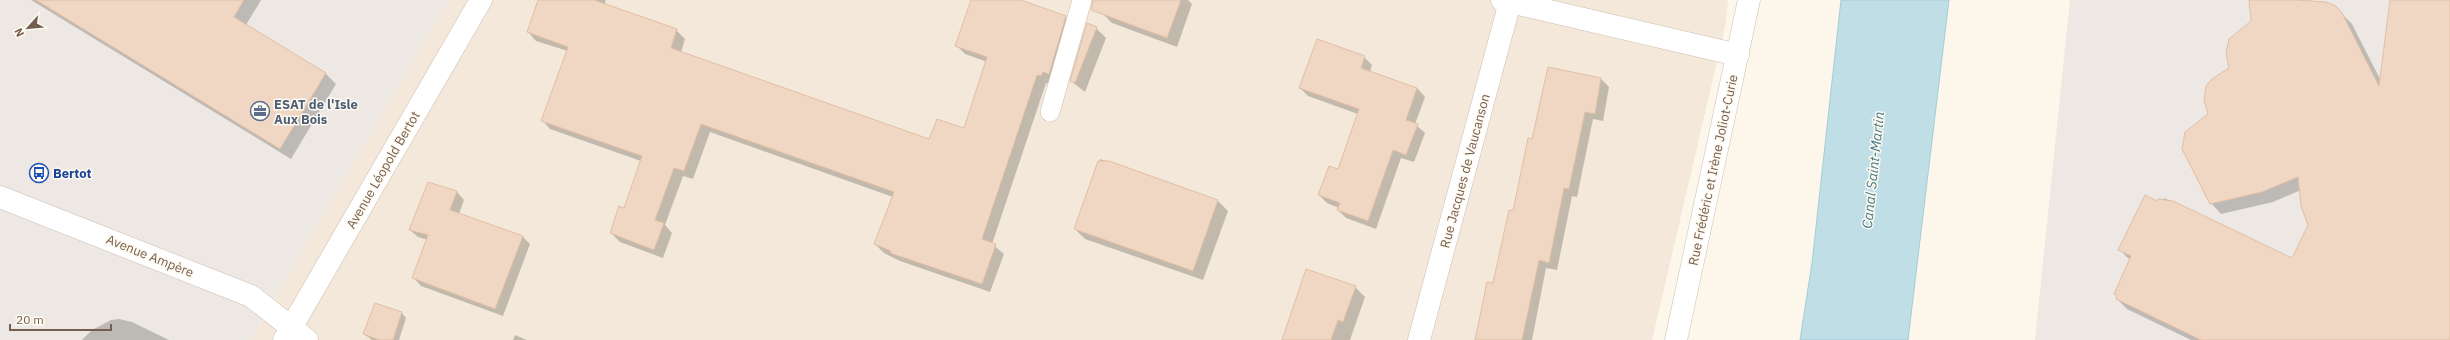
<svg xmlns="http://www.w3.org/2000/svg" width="2450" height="340" font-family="'IBM Plex Sans',sans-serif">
<rect width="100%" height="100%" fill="#fcf6eb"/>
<path fill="#f3e8d9" d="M449 0H1728L1725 27 1652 340H250Z"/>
<g fill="#ede8e3">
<path d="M0 0H449L250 340H0Z"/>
<path d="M2070 0H2450V340H2035Z"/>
</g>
<path fill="#bfdee5" stroke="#a6cdd7" d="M1841 0H1949L1908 340H1800L1812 263Z"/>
<g fill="#0003">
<path d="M31 0H261L246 25 326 74 336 84 291 159Z"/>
<path d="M549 0H606L604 5 676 30 685 39 681 52 930 141 964 130 987 62 965 54 956 45 972 0H1018L1065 17 1074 26 1050 84 1046 83 992 244 1004 254 990 292 900 261 884 253 875 244 893 197 710 132 693 179 683 176 665 225 672 233 663 258 620 242 611 233 625 209 641 161 550 129 542 120 568 51 536 41 528 32Z"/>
<path d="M1107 0H1188L1192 4 1177 47 1112 23 1102 13Z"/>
<path d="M2251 0H2304L2306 3 2335 7 2352 24 2381 81 2394 0H2450V340H2191L2127 309 2117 299 2118 296 2115 293 2130 260 2119 249 2157 202H2162L2164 198 2292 259 2309 225 2301 190 2273 202 2221 214 2211 203 2209 114 2252 21Z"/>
<path d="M1096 28 1106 38 1085 92 1071 81Z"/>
<path d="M1364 57 1372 65 1370 72 1417 88 1425 97 1415 124 1425 133 1414 162 1401 158 1376 229 1346 218 1338 210 1339 208 1327 203 1319 195 1339 170 1358 114 1308 96 1300 88Z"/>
<path d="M1549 68 1601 79 1609 87 1603 121 1593 119 1577 197 1572 196 1557 270 1546 268 1532 340H1475L1514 212Z"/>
<path d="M1100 159 1218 201 1228 211 1203 280 1085 239 1075 229Z"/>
<path d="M428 183 457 192 464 200 459 214 523 237 530 244 503 316 421 286 414 278 428 240 418 237 410 230Z"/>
<path d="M1355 287 1365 297 1350 340H1283Z"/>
<path d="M402 313 406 318 399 340H372L364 334Z"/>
<path d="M119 319 132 322 169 340H82L92 330 111 320Z"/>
<path d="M515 335 527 340H513Z"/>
</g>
<g fill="#f0d7c3" stroke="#e2bea4">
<path d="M36 0H244L234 17 326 73 280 149Z"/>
<path d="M538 0H594L677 29 671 48 929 139 937 119 964 128 987 57 955 46 971 0H1021L1066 16 1049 74 1043 72 1041 76 1037 75 982 239 996 244 982 284 890 253 891 251 874 244 894 192 701 124 684 171 674 168 655 220 664 223 654 250 610 233 619 206 624 208 642 156 541 121 568 47 527 32Z"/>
<path d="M1093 0H1181L1167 38 1091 10Z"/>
<path d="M2249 0H2298L2326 2 2336 6 2342 13 2379 86 2390 0H2450V340H2201L2116 299 2117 295 2114 294 2131 256 2118 250 2145 195 2157 201 2158 199 2173 201 2292 258 2308 225 2301 206 2298 177 2262 192 2210 204 2182 149 2185 132 2208 114 2204 100 2206 86 2212 79 2229 68 2226 53 2229 39 2251 21Z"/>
<path d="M1087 23 1097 27 1075 83 1070 81Z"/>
<path d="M1317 39 1365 56 1361 68 1417 88 1406 120 1418 124 1406 155 1393 150 1368 221 1337 210 1340 203 1318 195 1329 166 1338 169 1359 109 1299 88Z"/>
<path d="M1548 67 1601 78 1595 114 1585 112 1569 189 1564 188 1549 263 1539 260 1522 340H1475L1487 282 1493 283 1509 210 1513 211 1528 138 1532 139Z"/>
<path d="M1098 161H1109L1218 200 1193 271 1074 229Z"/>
<path d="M428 182 457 191 450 210 523 236 495 309 412 278 428 235 409 230Z"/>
<path d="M1306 269 1356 286 1343 322 1338 320 1331 340H1282Z"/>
<path d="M375 303 402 312 393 340H379L363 334Z"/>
</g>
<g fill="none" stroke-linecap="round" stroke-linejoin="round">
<g stroke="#cebeb0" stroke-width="20">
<path id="service" d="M1050 112 1082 0"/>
</g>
<g stroke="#cebeb0" stroke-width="23">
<g id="minor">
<path d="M1502 0 1738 55"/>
<path d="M0 197 251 296 307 340"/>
<path d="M1419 340 1510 2"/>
<path d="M1676 340 1749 0"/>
</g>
</g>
<g stroke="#cebeb0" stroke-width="23">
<path id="tertiary" d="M284 340 481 0"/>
</g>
<use href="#service" stroke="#fff" stroke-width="19"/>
<use href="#minor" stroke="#fff" stroke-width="22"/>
<use href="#tertiary" stroke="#fff" stroke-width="22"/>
</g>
<defs>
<g id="office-ring" transform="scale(1)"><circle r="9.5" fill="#fefaf1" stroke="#5c6f8a" stroke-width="1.5"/><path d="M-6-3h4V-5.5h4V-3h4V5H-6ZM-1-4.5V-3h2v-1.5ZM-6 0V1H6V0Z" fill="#5c6f8a"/></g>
<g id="bus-ring" transform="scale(1)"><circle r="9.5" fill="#fefaf1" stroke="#1a4fb4" stroke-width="1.5"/><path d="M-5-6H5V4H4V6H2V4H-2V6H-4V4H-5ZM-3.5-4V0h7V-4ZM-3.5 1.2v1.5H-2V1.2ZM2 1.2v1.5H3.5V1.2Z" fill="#1a4fb4"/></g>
</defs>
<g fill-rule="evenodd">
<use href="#office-ring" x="260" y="111"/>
<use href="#bus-ring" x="39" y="173"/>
</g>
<g text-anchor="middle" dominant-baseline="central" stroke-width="3" stroke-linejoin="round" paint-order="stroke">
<g font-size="13" font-weight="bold" fill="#4e5e75" stroke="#fefaf1" text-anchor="start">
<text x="274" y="104">ESAT de l'Isle<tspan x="274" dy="15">Aux Bois</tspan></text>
</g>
<g font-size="13" fill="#765e4e" stroke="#fefaf1">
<text transform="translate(383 170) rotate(-60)">Avenue Léopold Bertot</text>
<text transform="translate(1713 170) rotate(-78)">Rue Frédéric et Irène Joliot-Curie</text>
<text transform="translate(1465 171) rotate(-75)">Rue Jacques de Vaucanson</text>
<text transform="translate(150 256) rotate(22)">Avenue Ampère</text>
</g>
<g font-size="13" font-weight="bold" fill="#164399" stroke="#fefaf1" text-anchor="start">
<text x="53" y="173">Bertot</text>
</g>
<g font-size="14" font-style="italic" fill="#487b88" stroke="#fefaf1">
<text transform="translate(1873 170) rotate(-84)">Canal Saint-Martin</text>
</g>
</g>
<g transform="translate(28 28) rotate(243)" stroke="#fefaf1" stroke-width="3" paint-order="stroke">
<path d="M0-3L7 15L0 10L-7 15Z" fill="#765e4e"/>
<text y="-6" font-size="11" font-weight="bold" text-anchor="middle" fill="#765e4e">N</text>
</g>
<path d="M10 324v6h101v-6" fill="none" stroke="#765e4e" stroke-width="2"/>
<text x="16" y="324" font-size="12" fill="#765e4e" stroke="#fefaf1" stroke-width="3" paint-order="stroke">20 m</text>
</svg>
